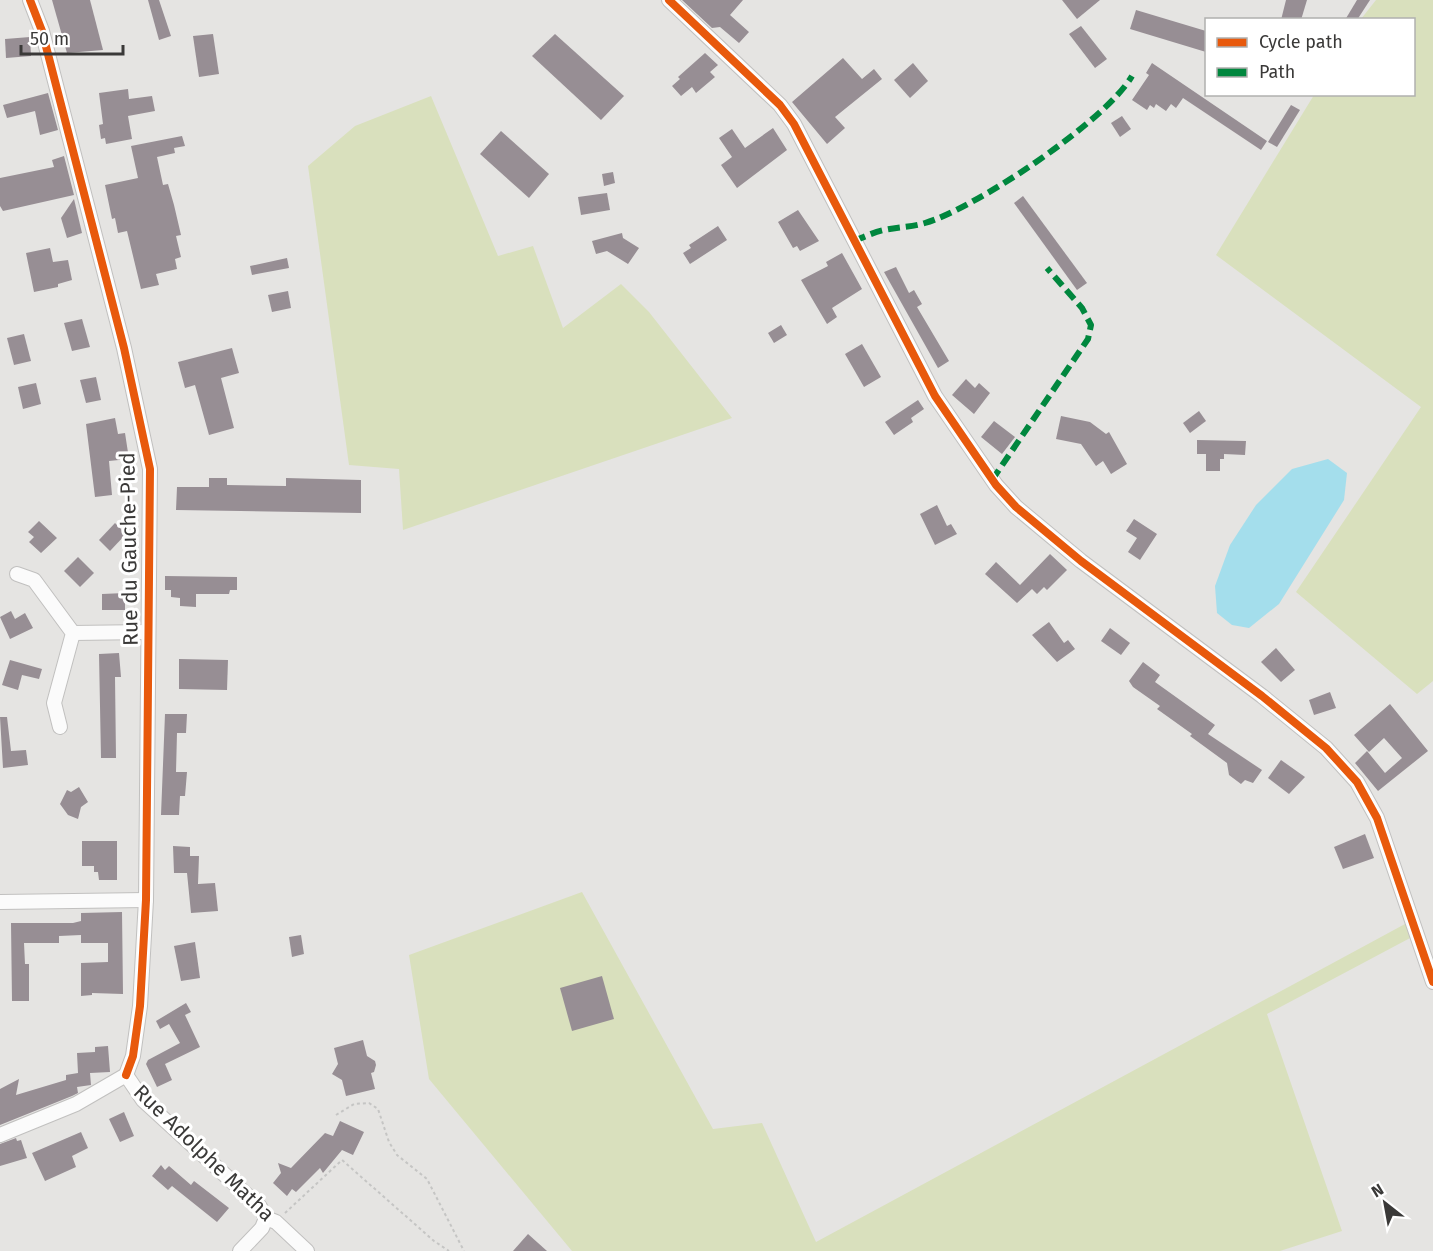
<svg xmlns="http://www.w3.org/2000/svg" width="1433" height="1251" font-family="'Fira Sans',sans-serif">
<rect width="100%" height="100%" fill="#e5e4e2"/>
<g fill="#d9e0bd">
<path d="M1376 0H1433V681L1417 694 1296 592 1421 407 1216 255 1314 95 1414 94V20L1361 19Z"/>
<path d="M431 96 498 256 533 246 563 328 621 284 649 312 732 418 403 530 399 469 349 465 308 166 355 126Z"/>
<path d="M582 892 713 1129 762 1123 816 1242 1405 924 1412 937 1267 1014 1342 1231 1280 1251H572L429 1079 409 955Z"/>
</g>
<path fill="#a4deec" d="M1328 459 1347 473 1344 500 1279 604 1249 628 1232 625 1217 613 1215 586 1230 545 1256 505 1292 469Z"/>
<g fill="#978e94">
<path d="M52 0H90L103 50 67 53Z"/>
<path d="M148 0H159L171 36 159 40Z"/>
<path d="M682 0H743L730 15 749 32 739 43 720 27 712 28Z"/>
<path d="M1062 0H1100L1077 19Z"/>
<path d="M1286 0H1307L1301 20H1281Z"/>
<path d="M1357 0H1370L1357 20H1345Z"/>
<path d="M1136 10 1206 31V52L1130 29Z"/>
<path d="M1081 26 1107 59 1095 68 1069 34Z"/>
<path d="M213 34 219 74 199 77 193 36Z"/>
<path d="M555 34 624 96 601 120 532 56Z"/>
<path d="M30 37 31 56 6 58 5 39Z"/>
<path d="M705 53 718 65 710 72 715 77 696 93 692 87 681 96 672 86 680 79 678 77Z"/>
<path d="M843 58 862 79 874 69 882 79 835 117 845 128 827 144 792 102Z"/>
<path d="M913 63 928 81 910 98 894 80Z"/>
<path d="M1152 63 1267 141 1261 150 1183 98 1176 108 1171 104 1166 111 1156 104 1154 108 1150 105 1147 110 1132 100 1149 75 1146 73Z"/>
<path d="M128 89 129 99 152 96 155 111 128 116 132 139 106 144 105 138 101 139 99 125 103 124 99 93Z"/>
<path d="M48 93 58 130 40 135 35 111 7 118 3 105Z"/>
<path d="M1291 105 1300 110 1277 147 1268 142Z"/>
<path d="M1122 116 1131 129 1120 137 1111 123Z"/>
<path d="M773 128 787 150 737 188 721 165 732 157 719 138 732 129 745 148Z"/>
<path d="M501 131 549 174 529 198 480 154Z"/>
<path d="M182 136 185 146 174 148 175 153 157 157 163 185 168 184 174 205 181 235 176 236 181 257 175 259 177 269 156 274 159 285 141 289 127 231 118 233 115 218 112 219 105 185 138 178 131 146Z"/>
<path d="M64 156 74 195 3 211 0 206V178L54 167 52 160Z"/>
<path d="M613 172 615 183 604 186 602 174Z"/>
<path d="M607 193 610 210 581 215 578 197Z"/>
<path d="M1023 196 1087 283 1077 290 1014 203Z"/>
<path d="M74 199 82 233 67 238 61 218Z"/>
<path d="M798 210 819 241 800 251 797 246 793 248 778 222Z"/>
<path d="M718 226 727 240 690 264 683 253 691 248 689 245Z"/>
<path d="M622 233 623 238 639 248 628 264 607 251 596 254 592 241Z"/>
<path d="M50 248 53 262 68 260 72 280 58 284V287L34 292 26 253Z"/>
<path d="M842 253 862 289 832 308 837 317 827 324 801 280 828 266 826 262Z"/>
<path d="M287 258 289 268 252 275 250 266Z"/>
<path d="M896 267 909 293 914 290 922 304 917 307 949 361 938 368 884 272Z"/>
<path d="M288 291 291 308 272 312 268 295Z"/>
<path d="M82 319 90 347 72 351 64 323Z"/>
<path d="M781 325 787 335 774 343 768 333Z"/>
<path d="M24 334 31 361 14 365 7 338Z"/>
<path d="M862 344 881 377 864 387 845 354Z"/>
<path d="M232 348 239 373 221 378 234 428 209 435 195 385 185 388 178 362Z"/>
<path d="M96 377 101 400 86 403 80 380Z"/>
<path d="M966 379 975 388 979 383 990 393 974 414 952 395Z"/>
<path d="M36 383 41 404 23 409 18 387Z"/>
<path d="M918 400 924 409 911 418 913 422 894 435 885 422Z"/>
<path d="M1199 411 1206 421 1190 433 1183 423Z"/>
<path d="M1061 416 1090 422 1106 434 1109 432 1127 464 1111 474 1103 461 1096 466 1081 444 1056 439Z"/>
<path d="M115 418 118 434 125 433 129 459 109 461 112 495 95 497 86 424Z"/>
<path d="M994 421 1015 437 1002 454 981 437Z"/>
<path d="M1197 440 1246 441 1245 455 1224 454V459H1220V471H1206V454H1197Z"/>
<path d="M209 478H227V485L286 486V478L361 480V513L176 510 177 487H209Z"/>
<path d="M937 505 947 526 951 524 957 534 935 545 920 514Z"/>
<path d="M1134 519 1157 534 1140 560 1128 552 1137 538 1126 531Z"/>
<path d="M39 521 57 538 41 553 29 542 34 537 28 532Z"/>
<path d="M115 523 126 534 110 551 99 540Z"/>
<path d="M1050 554 1067 570 1047 590 1044 587 1037 594 1032 589 1017 603 985 574 996 562 1020 585Z"/>
<path d="M78 557 94 573 80 587 64 571Z"/>
<path d="M165 576 237 577V590H230L229 594H196V607L180 606V598L171 597V590H165Z"/>
<path d="M125 593V610H102V594Z"/>
<path d="M11 611 15 619 25 613 33 628 10 639 0 617Z"/>
<path d="M1049 622 1064 643 1068 640 1075 649 1057 662 1032 635Z"/>
<path d="M1110 628 1130 643 1121 655 1101 641Z"/>
<path d="M1276 648 1295 670 1281 682 1261 662Z"/>
<path d="M119 653 121 677H115L116 758H101L99 654Z"/>
<path d="M179 659 228 660 227 690 179 689Z"/>
<path d="M10 660 42 669 39 679 22 675 18 690 2 685Z"/>
<path d="M1143 662 1160 675 1155 682 1215 725 1208 734 1262 770 1253 783 1245 780 1241 784 1229 775 1227 763 1190 736 1192 734 1157 709 1160 706 1133 687 1129 681Z"/>
<path d="M1330 692 1336 708 1314 715 1309 700Z"/>
<path d="M1390 704 1428 751 1378 791 1355 763 1367 751 1385 773 1402 758 1384 738 1369 752 1354 735Z"/>
<path d="M165 714H187L186 733H177L176 772H187L185 796H180L179 815H161Z"/>
<path d="M0 717H7L11 751 26 750 28 765 3 768Z"/>
<path d="M1281 760 1305 777 1289 794 1268 778Z"/>
<path d="M79 787 88 802 81 807 78 819 68 815 60 804 67 790 71 792Z"/>
<path d="M1365 834 1374 858 1343 869 1334 847Z"/>
<path d="M82 841H117V880H99L98 872H94V866H82Z"/>
<path d="M173 846 190 847V856H199L198 884 215 883 218 911 191 913 187 873H174Z"/>
<path d="M122 912 123 994 92 993V995L81 996V963L108 962V943H81V935L59 936V943H24L25 964H29V1001H12L11 923H73L81 921V913Z"/>
<path d="M301 935 304 954 292 957 289 937Z"/>
<path d="M195 942 200 978 181 981 174 946Z"/>
<path d="M602 976 614 1019 572 1031 560 988Z"/>
<path d="M186 1003 191 1012 185 1015 200 1047 165 1064 172 1080 157 1087 146 1064 148 1060 180 1043 169 1024 160 1029 156 1021Z"/>
<path d="M363 1040 367 1056 375 1061 376 1065 374 1072 371 1073 375 1089 346 1096 342 1080 332 1074 338 1064 334 1048Z"/>
<path d="M108 1046 110 1072 90 1073 91 1085 77 1087 78 1093 72 1096 0 1125V1089L19 1079 16 1095 66 1080V1075L78 1073 77 1053 95 1052V1047Z"/>
<path d="M124 1112 134 1136 120 1142 109 1119Z"/>
<path d="M340 1121 364 1132 353 1155 342 1150 323 1173 320 1168 296 1192 292 1189 287 1196 273 1183 281 1173 278 1163 291 1168 325 1133 333 1136Z"/>
<path d="M81 1132 88 1148 72 1156 76 1167 45 1181 32 1153Z"/>
<path d="M16 1138 17 1141 21 1140 27 1158 0 1166V1144Z"/>
<path d="M161 1165 165 1170 169 1166 191 1185 194 1181 229 1208 217 1222 172 1186 168 1190 152 1176Z"/>
<path d="M528 1234 547 1251H513Z"/>
</g>
<g fill="none" stroke-linecap="round" stroke-linejoin="round">
<g stroke="#c1c0bf" stroke-width="16">
<g id="minor">
<path d="M30 0 42 31 124 348 150 469 146 900 140 1006 133 1056 126 1075"/>
<path d="M669 0 780 105 794 124 935 396 996 485 1016 507 1081 561 1262 696 1326 748 1357 782 1377 818 1433 982"/>
<path d="M17 574 34 580 73 633 54 703 60 727"/>
<path d="M73 633 147 632"/>
<path d="M0 902 146 900"/>
<path d="M0 1135 76 1104 126 1075 143 1100 260 1207 266 1218 276 1222 307 1251"/>
<path d="M240 1251 262 1228 266 1218"/>
</g>
</g>
<g stroke="#c5c5c4" stroke-width="2" stroke-dasharray="3 3" stroke-linecap="butt">
<path d="M336 1115 354 1104 369 1103 378 1109 389 1142 397 1155 427 1179 464 1251"/>
<path d="M285 1213 342 1160 434 1241 449 1251"/>
</g>
<use href="#minor" stroke="#fbfbfb" stroke-width="14"/>
<g stroke="#00873e" stroke-width="6" stroke-dasharray="12 6" stroke-linecap="butt">
<path d="M854 241C864 237 874 232 884 230 898 227 912 227 925 223 976 208 1106 121 1132 76"/>
<path d="M992 480 1088 339 1091 325 1082 308 1047 268"/>
</g>
<g stroke="#fff" stroke-width="11">
<g id="cycleway">
<path d="M30 0 42 31 124 348 150 469 146 900 140 1006 133 1056 126 1075"/>
<path d="M669 0 780 105 794 124 935 396 996 485 1016 507 1081 561 1262 696 1326 748 1357 782 1377 818 1433 982"/>
</g>
</g>
<use href="#cycleway" stroke="#e8590c" stroke-width="8"/>
</g>
<g text-anchor="middle" dominant-baseline="central" stroke-width="6" stroke-linejoin="round" paint-order="stroke">
<g font-size="21" fill="#3a3938" stroke="#fff">
<text transform="translate(129 549) rotate(-91)">Rue du Gauche-Pied</text>
<text transform="translate(204 1153) rotate(44)">Rue Adolphe Matha</text>
</g>
</g>
<rect x="1205" y="18" width="210" height="78" fill="#ffffff" stroke="#b0b0af" stroke-width="1.5"/>
<rect x="1217" y="38" width="30" height="9" fill="#e8590c" stroke="#b0b0af" stroke-width="1.5"/>
<text x="1259" y="48" font-size="18" fill="#3a3938">Cycle path</text>
<rect x="1217" y="68" width="30" height="9" fill="#00873e" stroke="#b0b0af" stroke-width="1.5"/>
<text x="1259" y="78" font-size="18" fill="#3a3938">Path</text>
<g transform="translate(1385 1203) rotate(329)" stroke="#ffffff" stroke-width="4.5" paint-order="stroke">
<path d="M0-4.5L10 22L0 15L-10 22Z" fill="#3a3938"/>
<text y="-9" font-size="16" font-weight="bold" text-anchor="middle" fill="#3a3938">N</text>
</g>
<path d="M21 45v9h102v-9" fill="none" stroke="#3a3938" stroke-width="3"/>
<text x="30" y="45" font-size="18" fill="#3a3938" stroke="#ffffff" stroke-width="4.5" paint-order="stroke">50 m</text>
</svg>
